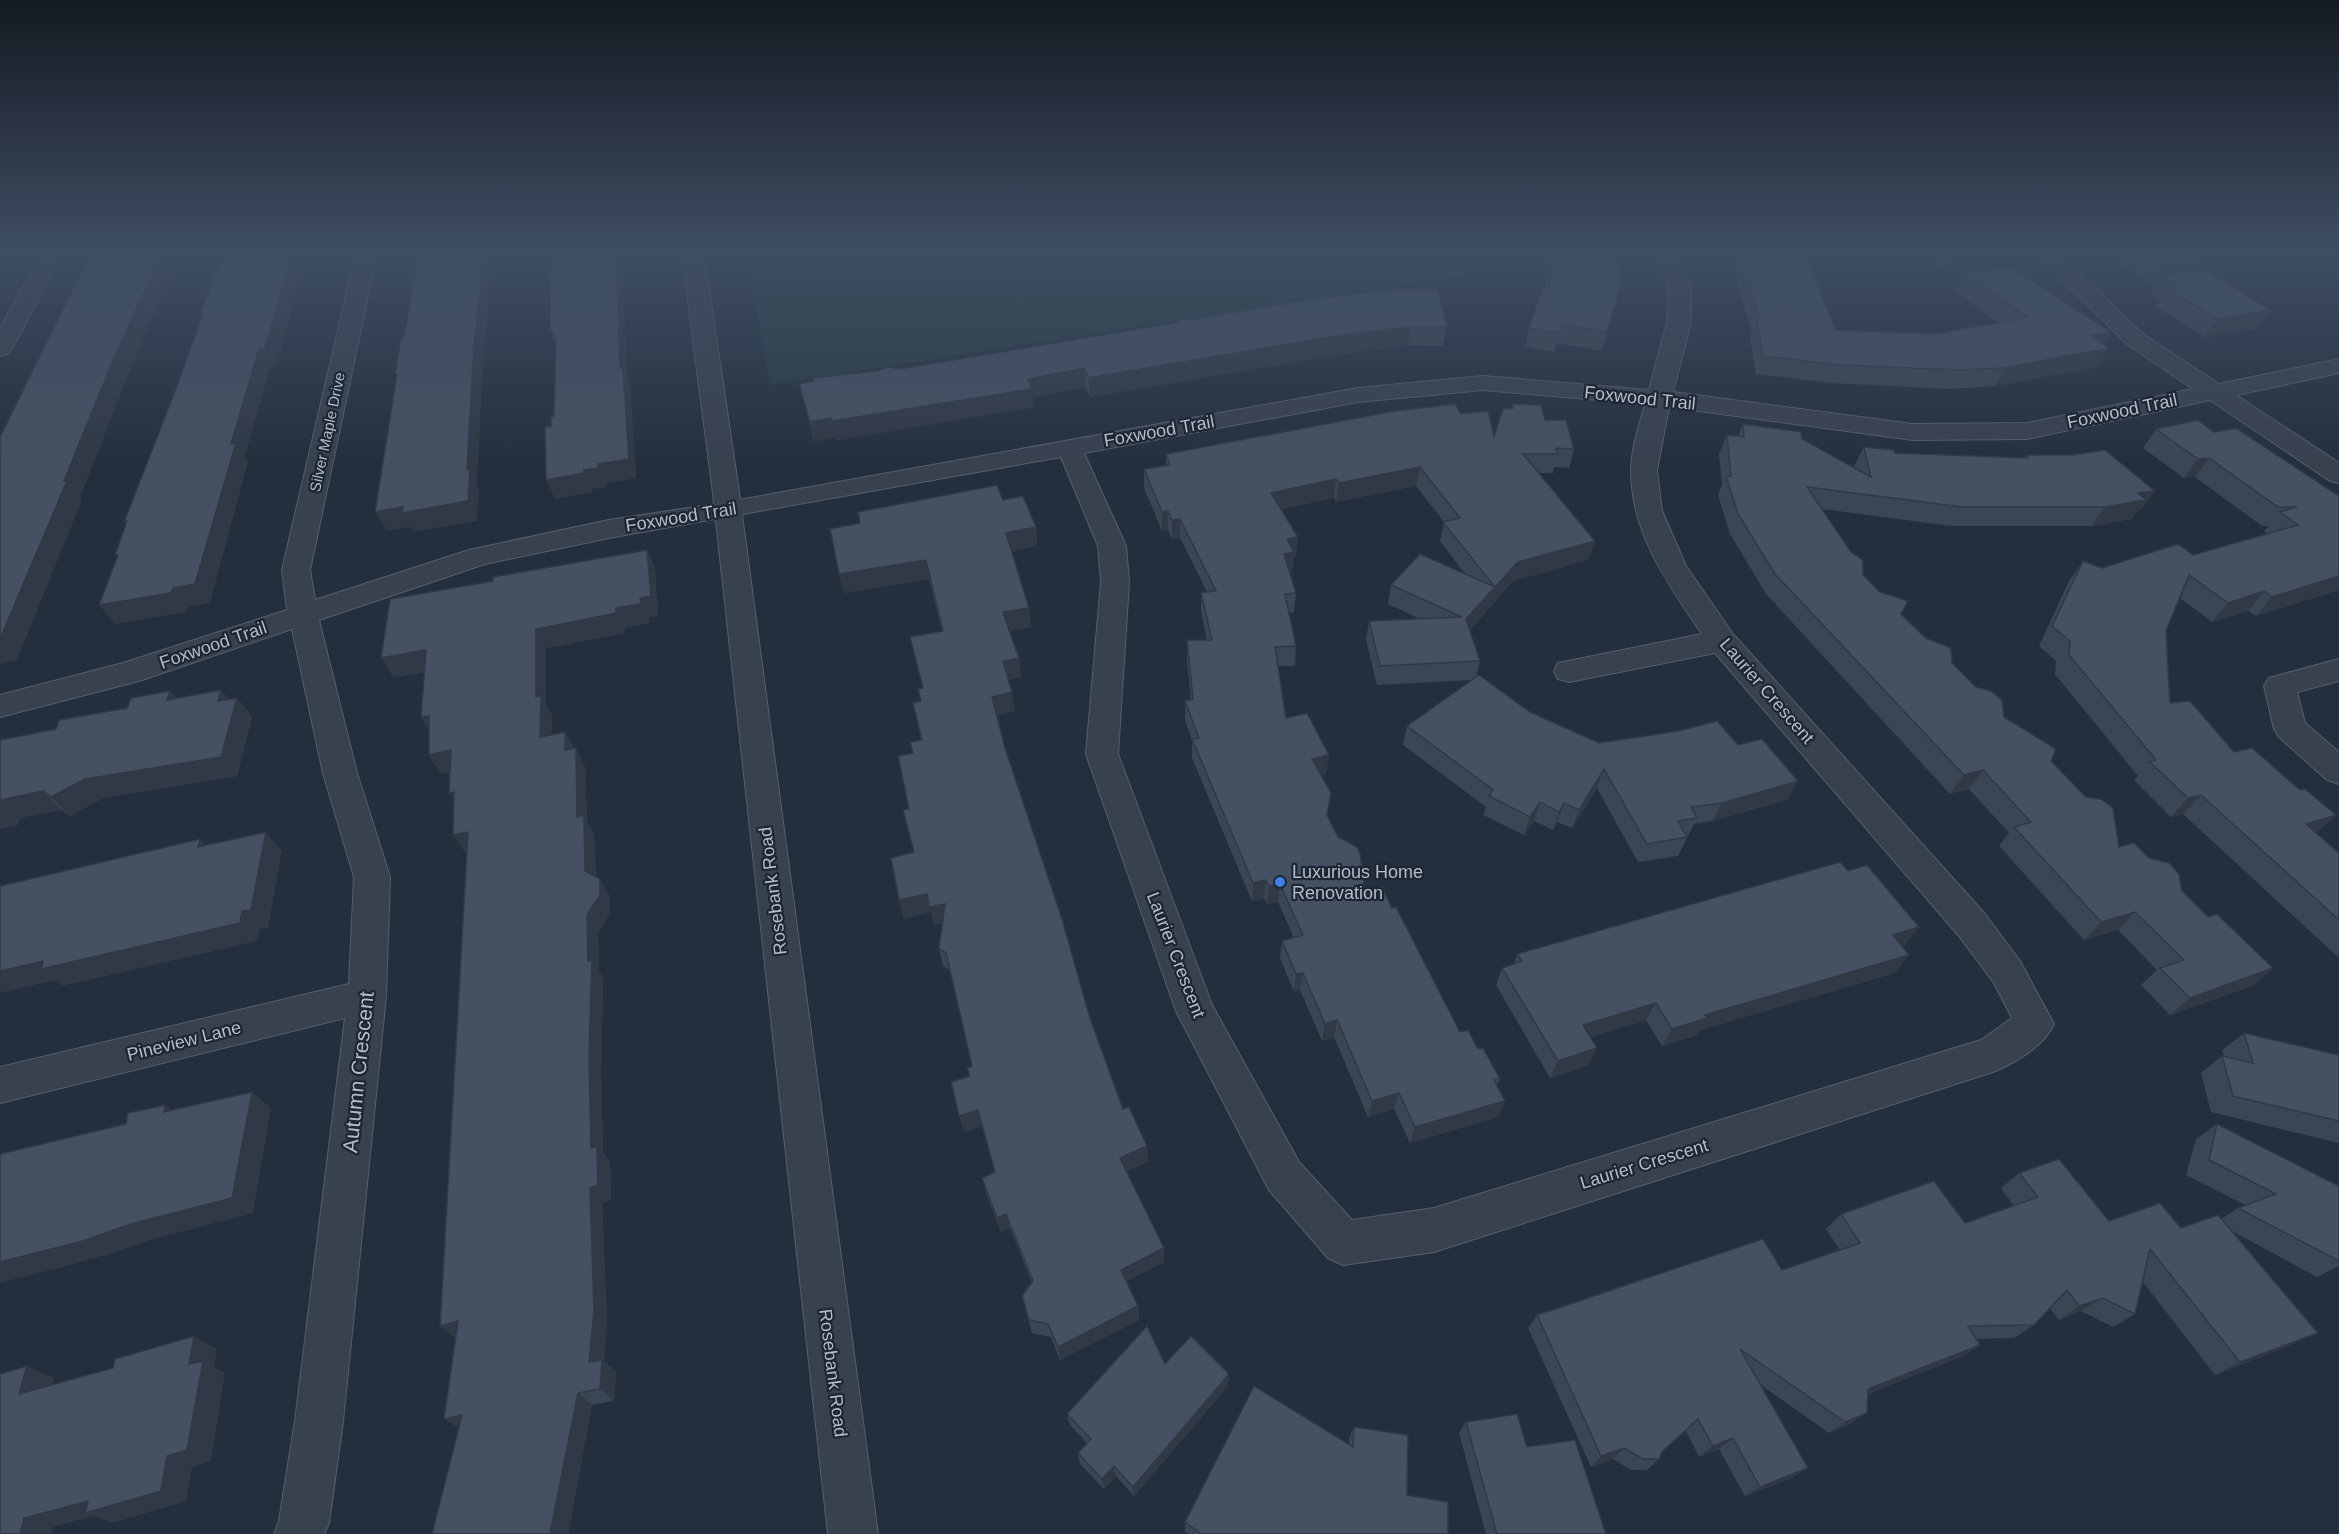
<svg xmlns="http://www.w3.org/2000/svg" width="2339" height="1534" font-family="Helvetica,sans-serif">
<rect width="100%" height="100%" fill="#242f3e"/>
<path fill="#263c3f" d="M746 249H1498L1515 267 770 385Z"/>
<g fill="none" stroke-linecap="round" stroke-linejoin="round">
<g stroke="#565f6c" stroke-width="2">
<g id="minor">
<path d="M44 249H65L12 349 8 354 0 356V328Z"/>
<path d="M357 249H378L310 570 315 600 469 550 609 520 728 502 1358 388 1483 376 1649 390 1667 322 1669 287 1651 249H1671L1691 287V322L1673 392 1913 424 2027 423 2193 389 2127 344 2031 249H2054L2143 334 2219 384 2339 359V373L2236 395 2339 463V483L2330 481 2210 400 2027 439 1913 440 1669 407 1657 470 1662 511 1686 566 1733 634 1985 914 2020 961 2054 1024C2044 1046 2015 1063 1993 1072L1434 1252 1343 1265 1328 1258 1269 1190 1176 1011 1086 754 1101 582 1098 546 1061 457 609 538 485 564 319 620 357 773 390 877 386 996 343 1421 329 1523 324 1534H274L279 1521 295 1421 345 1018 0 1103V1067L349 984 354 877 323 773 292 629 139 681 0 717V695L123 663 287 610 282 570ZM1483 390 1645 404C1639 426 1631 449 1631 472 1632 535 1668 584 1702 634L1558 663 1554 671 1558 679 1569 682 1715 653 1959 936 1994 983 2012 1018 1981 1040 1434 1208 1352 1220 1299 1162 1212 1005 1118 754 1129 582 1126 546 1084 453 1358 402Z"/>
<path d="M2339 659V681L2297 692 2305 723 2339 752V784L2327 780 2279 737 2274 729 2264 686 2269 678Z"/>
</g>
</g>
<g stroke="#565f6c" stroke-width="2">
<path id="tertiary" d="M681 249H703L738 485 878 1534H828L712 485Z"/>
</g>
<use href="#minor" fill="#38414e" fill-rule="evenodd"/>
<use href="#tertiary" fill="#38414e" fill-rule="evenodd"/>
</g>
<g fill="#3b4654">
<path d="M551 249H621L627 377 630 387 636 478 606 483V487L592 489V492L555 499 551 426 554 416 555 343 550 329Z"/>
<path d="M1536 249H1619L1621 286 1602 351 1557 343 1554 352 1525 347 1529 328 1545 286 1546 262Z"/>
<path d="M1720 249H1803L1836 330 1936 334 1999 323 1956 292 1965 274 2111 332 2103 344 2097 367 1995 386 1949 389 1832 383 1756 374 1750 339 1752 333 1730 259Z"/>
<path d="M1913 249H2006L1997 265 1948 273Z"/>
<path d="M2096 249H2190L2209 260 2203 269 2258 328 2205 337 2157 307 2161 301 2150 294 2155 286Z"/>
<path d="M1194 319 1447 327 1443 346 1408 345 1341 354 1090 397 1085 387 1033 397 1034 407 837 440 836 437 814 441 799 384 900 369 1174 323Z"/>
<path d="M1512 404 1545 420 1574 449 1569 468 1554 467 1553 473H1539L1595 541 1588 560 1513 581 1470 630 1480 661 1476 678 1530 712 1599 743 1738 745 1798 781 1787 800 1712 821 1694 824 1678 856 1638 862 1597 788 1572 828 1557 822 1553 830 1534 821 1524 835 1483 815 1486 807 1403 745 1407 726 1472 680 1377 685 1366 640 1369 621 1420 619 1388 604 1391 585 1465 574 1440 541 1444 522 1416 486 1336 502 1334 498 1281 509 1296 556 1294 557 1292 571 1289 572 1296 593 1294 612 1289 613 1296 646 1295 666H1278L1286 718 1326 774 1321 775 1328 816 1365 891 1392 908 1460 1032 1478 1049 1500 1079 1497 1085 1505 1101 1498 1117 1410 1143 1394 1109 1368 1117 1334 1037 1322 1041 1300 990 1294 992 1280 958 1282 941 1294 938 1278 902 1267 904 1264 898 1252 901 1192 758V740L1185 720V701L1191 700 1187 660V640H1207L1201 612V593L1207 592 1180 538 1172 539 1168 530 1162 531 1144 488V469L1166 465V454L1461 414 1494 436 1511 409Z"/>
<path d="M1743 424 1802 439 1855 468 1854 466 1864 447 1895 453 2024 458 2026 455 2141 510H2138L2132 519 2092 526H1951L1822 509 1863 575 1901 614 1952 663 2004 717 2051 761 2119 847 2182 891 2208 917 2273 968 2252 986 2170 1015 2141 985 2157 970 2118 930 2084 940 1999 846 2009 833 1969 789 1950 794 1766 594 1730 534 1718 495 1722 485 1719 454 1727 435 1738 437Z"/>
<path d="M2156 429 2214 432 2339 496V590L2256 616 2248 611 2212 622 2180 598 2166 631 2170 703 2234 752 2300 790 2336 815 2316 833 2339 853V958L2183 814 2171 817 2134 780 2138 776 2055 674 2056 661 2039 646 2069 581 2083 561 2102 568 2193 555 2268 534 2264 531 2269 526H2262L2195 477 2184 478 2143 448Z"/>
<path d="M1003 500 1036 527 1037 546 1012 551 1029 608 1031 627 1009 631 1019 658 1021 677 1008 680 1015 711 997 715 1005 748 1090 1018 1123 1109 1147 1146 1148 1162 1126 1171 1164 1262 1126 1281 1138 1306 1139 1320 1060 1360 1051 1337 1032 1333 1022 1296 1032 1283 1010 1228 1001 1232 986 1193 982 1178 995 1172 982 1126 964 1132 969 1076 972 1066 950 970 943 966 939 948 942 923 934 925 931 912 904 919 899 900 914 852 909 809 913 753 921 740 913 703 921 702 923 688 910 637 942 631 929 579 844 593 839 574Z"/>
<path d="M647 550 655 569 658 616 648 617 649 623 624 628 625 633 546 648V705L552 715 551 735 565 732 574 748 585 767 587 821 594 834 596 877 600 879 610 897V913L598 933 599 971 603 978 601 1073 603 1153 610 1162 611 1200 602 1203 607 1324 604 1361 616 1372 614 1401 592 1405 568 1534H432L459 1428 444 1419 456 1338 440 1326 467 854 453 800 450 772 441 773 429 755V730L421 717 425 672 393 677 493 581Z"/>
<path d="M221 690 229 700 237 698 252 717 237 776 103 798 70 816 62 810 20 818 18 825 0 829 56 729 127 708 170 691 176 698Z"/>
<path d="M1905 945 1902 946 1895 973 1700 1030 1697 1035 1662 1046 1646 1020 1590 1037 1589 1065 1550 1078 1496 985 1502 968 1514 964 1517 954Z"/>
<path d="M2244 1033 2339 1055V1143L2211 1112 2201 1073 2222 1056H2224L2222 1050Z"/>
<path d="M2217 1124 2339 1186V1266L2317 1277 2232 1231 2291 1345 2215 1375 2143 1282 2135 1314 2113 1327 2081 1311 2059 1320 2050 1308 2034 1325 2014 1338 1976 1339 1980 1345 1961 1357 1868 1394 1850 1424 1829 1433 1761 1385 1792 1478 1745 1496 1719 1449 1699 1457 1686 1431 1662 1452 1659 1459 1647 1470H1631L1613 1459 1591 1467 1528 1328 1537 1315 1782 1270 1840 1250 1826 1229 1841 1214 1965 1223 2014 1206 2001 1188 2019 1173 2109 1221 2181 1228 2221 1219 2238 1208 2245 1205 2186 1175 2196 1139Z"/>
<path d="M1165 1364 1228 1386 1134 1496 1116 1476 1104 1489 1080 1464 1078 1453 1087 1443 1070 1425 1067 1414Z"/>
<path d="M1466 1422 1606 1534H1486L1459 1433Z"/>
<path d="M1354 1427 1407 1495 1448 1534H1189L1185 1531V1522L1349 1444V1438Z"/>
</g>
<g fill="#303945">
<path d="M163 249H182L127 377 80 498 82 500 17 660 0 664V639L114 358Z"/>
<path d="M294 249H308L276 367 270 368 245 457 248 462 210 603 188 607 186 612 115 624 99 605 231 444 259 349Z"/>
<path d="M485 249H494L483 365 477 484 479 489 477 521 413 532 410 527 387 531 375 512 467 470 474 346Z"/>
<path d="M616 249H621L627 377 630 387 636 478 606 483V487L592 489V492L555 499 546 480 584 470 598 464 620 368Z"/>
<path d="M1998 249H2006L1997 265 1948 273 1957 255Z"/>
<path d="M2209 260 2197 278 2161 276 2154 286 2165 268Z"/>
<path d="M2270 310 2258 328 2205 337 2218 319Z"/>
<path d="M1410 327 1408 345 1341 354 1090 397 1089 378 1343 335Z"/>
<path d="M2111 332 2100 350 2109 348 2097 367 1995 386 2005 368 2091 336Z"/>
<path d="M1084 368 1085 387 1033 397 1034 407 837 440 832 421 1028 379Z"/>
<path d="M831 418 836 437 814 441 810 422Z"/>
<path d="M2209 458 2195 477 2184 478 2198 459Z"/>
<path d="M1420 467 1416 486 1336 502 1339 483Z"/>
<path d="M1336 479 1334 498 1269 512 1271 493Z"/>
<path d="M2155 491 2141 510H2138L2132 519 2092 526 2105 507 2138 493Z"/>
<path d="M1168 511V530L1162 531V512Z"/>
<path d="M1180 519V538L1172 539V520Z"/>
<path d="M1036 527 1037 546 1008 552 1006 533Z"/>
<path d="M1298 537 1296 556 1294 557 1292 571 1282 573 1284 554 1287 539Z"/>
<path d="M1595 541 1588 560 1513 581 1490 607 1495 587 1518 562Z"/>
<path d="M647 550 655 569 658 616 648 617 649 623 624 628 625 633 546 648V705L552 715 550 756 540 737 536 697V629L616 608 640 598Z"/>
<path d="M926 560 929 579 844 593 839 574Z"/>
<path d="M2339 576V590L2256 616 2272 597Z"/>
<path d="M1495 587 1490 607 1462 638 1466 619Z"/>
<path d="M2264 591 2248 611 2212 622 2228 603Z"/>
<path d="M1029 608 1031 627 1006 632 1003 612Z"/>
<path d="M426 650 438 669 393 677 381 658Z"/>
<path d="M1019 658 1021 677 1005 680 1003 661Z"/>
<path d="M221 690 235 707 237 698 252 717 237 776 103 798 70 816 51 797 218 701Z"/>
<path d="M170 691 186 711 167 700Z"/>
<path d="M1012 692 1015 711 995 716 992 697Z"/>
<path d="M429 716 433 736 421 717Z"/>
<path d="M565 732 575 751 565 750Z"/>
<path d="M576 748 585 767 587 821 594 834 596 890 585 871 577 817Z"/>
<path d="M451 750 463 769 441 773 429 755Z"/>
<path d="M1329 755 1326 774 1309 778 1312 759Z"/>
<path d="M1604 769 1597 788 1572 828 1579 810Z"/>
<path d="M1983 770 1969 789 1950 794 1964 775Z"/>
<path d="M1798 781 1787 800 1712 821 1722 803Z"/>
<path d="M43 791 62 810 20 818 18 825 0 829V800Z"/>
<path d="M454 792 462 812 449 793Z"/>
<path d="M2201 795 2183 814 2171 817 2188 798Z"/>
<path d="M1540 802 1534 821 1524 835 1530 817Z"/>
<path d="M1564 803 1557 822 1553 830 1559 812Z"/>
<path d="M2336 815 2315 833 2306 824Z"/>
<path d="M266 832 282 851 268 928 260 929 257 941 63 986 56 980 0 993V971L242 911Z"/>
<path d="M468 832 480 851 466 854 453 835Z"/>
<path d="M200 839 217 858 198 847Z"/>
<path d="M600 879 610 897V913L598 933 599 971 603 978 601 1073 603 1153 610 1162 611 1200 602 1203 607 1324 604 1361 616 1372 614 1401 600 1389 589 1362 591 1148 587 915Z"/>
<path d="M1266 880 1264 898 1252 901 1253 883Z"/>
<path d="M1280 884 1278 902 1267 904 1269 886Z"/>
<path d="M927 894 945 904 949 922 934 925 931 912 904 919 899 900Z"/>
<path d="M2135 912 2118 930 2084 940 2101 922Z"/>
<path d="M1919 927 1905 945 1879 953 1893 935Z"/>
<path d="M1909 955 1895 973 1700 1030 1697 1035 1662 1046 1672 1029 1705 1015Z"/>
<path d="M2273 968 2252 986 2170 1015 2190 998Z"/>
<path d="M1303 973 1300 990 1294 992 1296 974Z"/>
<path d="M1656 1003 1646 1020 1575 1042 1583 1025Z"/>
<path d="M1337 1020 1334 1037 1322 1041 1325 1024Z"/>
<path d="M1597 1048 1589 1065 1550 1078 1558 1061Z"/>
<path d="M252 1092 271 1108 253 1213 154 1239 107 1255 0 1283V1262Z"/>
<path d="M1399 1093 1394 1109 1368 1117 1372 1101Z"/>
<path d="M1505 1101 1498 1117 1410 1143 1415 1127Z"/>
<path d="M165 1105 186 1121 164 1112Z"/>
<path d="M978 1110 982 1126 964 1132 959 1116Z"/>
<path d="M1147 1146 1148 1162 1121 1173 1120 1158Z"/>
<path d="M1006 1214 1010 1228 1001 1232 997 1218Z"/>
<path d="M1164 1248V1262L1122 1283 1121 1270Z"/>
<path d="M2103 1298 2081 1311 2059 1320 2079 1306Z"/>
<path d="M1138 1306 1139 1320 1060 1360 1058 1347Z"/>
<path d="M458 1321 457 1339 440 1326Z"/>
<path d="M2318 1333 2291 1345 2215 1375 2240 1362Z"/>
<path d="M194 1336 217 1349 214 1367 225 1373 211 1461 192 1467 186 1501 113 1523 94 1516 53 1527 51 1534H20L24 1518 167 1456 189 1364Z"/>
<path d="M1980 1345 1961 1357 1851 1401 1868 1389Z"/>
<path d="M27 1366 54 1378 46 1406 19 1394Z"/>
<path d="M1229 1374 1228 1386 1134 1496 1133 1487Z"/>
<path d="M578 1393 592 1405 568 1534H550Z"/>
<path d="M1867 1413 1850 1424 1829 1433 1845 1422Z"/>
<path d="M462 1415V1430L444 1419Z"/>
<path d="M1733 1438 1719 1449 1699 1457 1713 1446Z"/>
<path d="M1624 1448 1613 1459 1591 1467 1601 1456Z"/>
<path d="M1114 1466 1116 1476 1104 1489 1102 1479Z"/>
<path d="M1808 1468 1792 1478 1745 1496 1760 1487Z"/>
</g>
<g fill="#455162" stroke="#303945" stroke-width="1.5">
<path d="M94 249H163L114 358 64 481H67L0 639V437L72 291Z"/>
<path d="M224 249H294L265 348 259 349 231 444 236 443 195 584 173 588 171 593 99 605 118 555H115L127 521 124 522 177 386 203 314 200 315Z"/>
<path d="M417 249H485L474 346 467 470H470L468 501 402 513 403 507 375 512 397 374H395L401 339 404 338 419 252H416Z"/>
<path d="M551 249H616L620 368H623L629 459 598 464 599 468 584 470V473L546 480 545 427 551 426V417L554 416 556 337 550 329Z"/>
<path d="M1550 249H1620L1621 286 1607 332 1561 324 1559 333 1529 328 1543 286 1549 287Z"/>
<path d="M1738 249H1803L1805 253 1836 330 1936 334 2028 317 1965 274 2009 266 2111 332 2091 336 2109 348 2005 368 1959 370 1840 365 1763 356 1757 321H1761Z"/>
<path d="M1947 249H1998L1957 255Z"/>
<path d="M2134 249H2190L2209 260 2165 268Z"/>
<path d="M2202 268 2270 310 2218 319 2168 289 2179 287 2161 276Z"/>
<path d="M1396 289H1438L1447 327H1410L1343 335 1089 378 1084 368 1028 379 1032 389 832 421 831 418 810 422 799 384 814 381 813 378 877 371 888 367 900 369 1174 323 1185 318 1194 319 1318 298Z"/>
<path d="M1455 404 1461 414 1488 411 1494 436 1503 409 1513 408 1512 404 1541 405 1545 420H1566L1574 449 1556 448 1558 454H1523L1595 541 1518 562 1495 587 1443 522 1460 518 1420 467 1339 483 1336 479 1271 493 1298 537 1287 539 1294 552 1284 554 1296 593 1285 594 1296 646 1275 647 1286 718 1307 713 1329 755 1312 759 1331 793 1327 815 1338 837 1357 847 1360 853 1365 891 1382 887 1392 908 1396 907 1460 1032 1468 1030 1478 1049 1483 1048 1500 1079 1494 1080 1505 1101 1415 1127 1399 1093 1372 1101 1337 1020 1325 1024 1303 973 1296 974 1282 941 1303 935 1280 884 1269 886 1266 880 1253 883 1192 739 1199 738 1185 701 1193 699 1187 640H1212L1201 593 1216 591 1180 519 1172 520 1168 511 1162 512 1144 469 1170 465 1166 454 1395 411Z"/>
<path d="M2198 420 2214 432 2236 428 2339 496V576L2272 597 2264 591 2228 603 2189 575 2166 631 2170 703 2190 701 2234 752 2252 748 2300 790 2305 789 2336 815 2306 824 2339 853V920L2201 795 2188 798 2150 762 2156 760 2069 655 2070 641 2052 626 2083 561 2102 568 2178 544 2193 555 2298 525 2280 512 2297 507H2278L2209 458 2198 459 2156 429Z"/>
<path d="M1743 424 1801 432 1802 439 1871 477 1864 447 1894 450 1895 453 2028 458 2026 455H2072L2105 450 2155 491 2138 493 2146 500 2105 507H1962L1807 487 1851 552 1863 560V575L1880 592 1908 601 1901 614 1926 638 1951 648 1952 663 1976 687 1991 691 2002 700 2004 717 2056 749 2051 761 2086 797 2101 799 2113 808 2119 847 2134 843 2149 858 2169 863 2179 874 2182 891 2208 917 2217 914 2273 968 2190 998 2160 968 2184 960 2135 912 2101 922 2014 827 2031 822 1983 770 1964 775 1775 574 1738 514 1726 476H1731L1727 435 1744 437Z"/>
<path d="M997 485 1003 500 1023 496 1036 527 1006 533 1029 608 1003 612 1019 658 1003 661 1012 692 992 697 1005 748 1062 919 1090 1018 1123 1109 1129 1107 1147 1146 1120 1158 1164 1248 1121 1270 1138 1306 1058 1347 1048 1324 1029 1320 1022 1296 1033 1281 1006 1214 997 1218 982 1178 995 1172 978 1110 959 1116 951 1082 970 1076 967 1068 972 1066 946 953 939 948 945 904 929 907 927 894 899 900 891 858 914 852 903 810 909 809 898 756 913 753 910 742 922 740 913 703 921 701 918 689 923 688 910 637 943 631 926 560 839 574 830 529 860 523 858 512Z"/>
<path d="M647 550 651 596 640 598 641 604 616 608V613L536 629V697L541 696 540 737 565 732V750L576 748 577 817 584 815 585 871 600 879V895L587 915 588 961 592 960 589 1056 591 1148 597 1146 598 1185 590 1188 594 1311 589 1362 602 1360 600 1389 578 1393 550 1534H432L462 1415 444 1419 458 1321 440 1326 468 832 453 835 454 792 449 793 451 750 429 755V716L421 717 426 650 381 658 390 599 493 581V577Z"/>
<path d="M1420 554 1495 587 1466 619 1480 661 1380 666 1369 621 1462 617 1391 585Z"/>
<path d="M1479 675 1530 712 1599 743 1678 731 1717 721 1738 745 1762 739 1798 781 1722 803 1691 807 1697 818 1678 821 1687 837 1647 844 1604 769 1579 810 1564 803 1559 812 1540 802 1530 817 1489 796 1493 790 1407 726Z"/>
<path d="M221 690 218 701 237 698 221 757 85 779 51 797 43 791 0 800V740L56 729 59 720 127 708 131 698 170 691 167 700Z"/>
<path d="M266 832 251 910 242 911 240 923 41 969 43 961 0 971V886L200 839 198 847Z"/>
<path d="M1840 862 1848 871 1867 865 1919 927 1893 935 1909 955 1705 1015 1707 1018 1672 1029 1656 1003 1583 1025 1597 1048 1558 1061 1502 968 1522 961 1517 954Z"/>
<path d="M2244 1033 2339 1055V1121L2233 1096 2222 1056 2253 1063Z"/>
<path d="M252 1092 232 1198 131 1224 83 1241 0 1262V1154L126 1124 128 1113 165 1105 164 1112Z"/>
<path d="M2217 1124 2339 1186V1261L2238 1208 2276 1194 2209 1160Z"/>
<path d="M2059 1159 2109 1221 2160 1203 2181 1228 2218 1215 2318 1333 2240 1362 2150 1249 2135 1314 2103 1298 2079 1306 2067 1290 2034 1325 1968 1326 1980 1345 1868 1389 1867 1413 1845 1422 1740 1349 1808 1468 1760 1487 1733 1438 1713 1446 1698 1419 1662 1452 1659 1459H1643L1624 1448 1601 1456 1537 1315 1763 1239 1782 1270 1860 1243 1841 1214 1934 1181 1965 1223 2038 1197 2019 1173Z"/>
<path d="M1147 1326 1165 1364 1191 1336 1229 1374 1133 1487 1114 1466 1102 1479 1078 1453 1091 1439 1067 1414Z"/>
<path d="M194 1336 189 1364 203 1361 187 1450 167 1456 161 1491 85 1513 88 1501 24 1518 20 1534H0V1374L27 1366 19 1394 113 1368 115 1359Z"/>
<path d="M1254 1386 1353 1447 1354 1427 1408 1435 1407 1495 1448 1502V1534H1202L1185 1522Z"/>
<path d="M1517 1414 1527 1447 1575 1440 1606 1534H1497L1466 1422Z"/>
</g>
<linearGradient id="sky" x2="0" y2="1"><stop stop-color="#141a22"/><stop offset="0.54" stop-color="#3f4d63"/><stop offset="1" stop-color="#3f4d63" stop-opacity="0"/></linearGradient>
<rect width="2339" height="463" fill="url(#sky)"/>
<circle fill="#3f7fe0" stroke="#1d2633" stroke-width="2" cx="1280" cy="882" r="6"/>
<g text-anchor="middle" dominant-baseline="central" stroke-width="4.5" stroke-linejoin="round" paint-order="stroke">
<g font-size="15" fill="#b4bcc9" stroke="#1d2633">
<text transform="translate(327 432) rotate(-78)">Silver Maple Drive</text>
</g>
<g font-size="18" fill="#b4bcc9" stroke="#1d2633">
<text transform="translate(1640 398) rotate(6)">Foxwood Trail</text>
<text transform="translate(2122 411) rotate(-12)">Foxwood Trail</text>
<text transform="translate(1159 431) rotate(-10)">Foxwood Trail</text>
<text transform="translate(681 517) rotate(-9)">Foxwood Trail</text>
<text transform="translate(213 645) rotate(-19)">Foxwood Trail</text>
<text transform="translate(1767 691) rotate(49)">Laurier Crescent</text>
<text transform="translate(773 891) rotate(-97)">Rosebank Road</text>
<text transform="translate(1176 955) rotate(69)">Laurier Crescent</text>
<text transform="translate(184 1041) rotate(-14)">Pineview Lane</text>
<text transform="translate(1644 1164) rotate(-17)">Laurier Crescent</text>
<text transform="translate(833 1373) rotate(83)">Rosebank Road</text>
</g>
<g font-size="18" fill="#b4bcc9" stroke="#1d2633" text-anchor="start">
<text x="1292" y="872">Luxurious Home<tspan x="1292" dy="21">Renovation</tspan></text>
</g>
<g font-size="21" fill="#b4bcc9" stroke="#1d2633">
<text transform="translate(358 1072) rotate(-84)">Autumn Crescent</text>
</g>
</g>
</svg>
